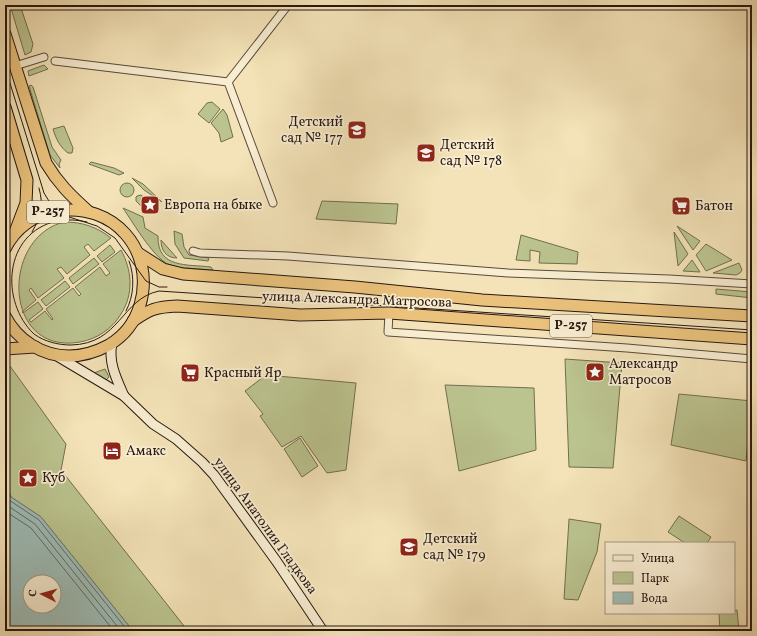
<svg xmlns="http://www.w3.org/2000/svg" width="757" height="636" font-family="Vollkorn,serif">
<rect width="100%" height="100%" fill="#f4e3b8"/>
<filter id="stains"><feTurbulence type="fractalNoise" baseFrequency=".005" numOctaves="4"/><feColorMatrix values="0 0 0 0 .2 0 0 0 0 .09 0 0 0 0 .02 0 0 0 .5 -.17"/></filter>
<radialGradient id="worn" r=".72"><stop offset=".6" stop-color="#630" stop-opacity="0"/><stop offset="1" stop-color="#630" stop-opacity=".3"/></radialGradient>
<g fill="#bbc48f" stroke="#716e50">
<path d="M10 5H20L33 44 31 52 25 55Z"/>
<path d="M44 65 48 69 29 76 28 71Z"/>
<path d="M31 85 33 87 52 147 61 160 59 164 60 168 50 155 29 86Z"/>
<path d="M212 102 220 109 209 123 198 114 207 103Z"/>
<path d="M223 109 227 115 233 137 221 142 219 133 211 123Z"/>
<path d="M64 126 73 148 72 153H68C60 147 56 139 53 129Z"/>
<path d="M91 162 114 168 124 173 119 175 89 164Z"/>
<path d="M132 178 143 184 162 202 144 190Z"/>
<circle cx="127" cy="190" r="7"/>
<path d="M141 195 150 202 148 203 147 207 140 205 136 201V197L137 196Z"/>
<path d="M322 201 398 204 396 224 316 219Z"/>
<path d="M123 208 143 217 145 228 158 236C157 269 188 264 211 267L213 270 173 267C155 261 134 224 123 208Z"/>
<path d="M64 222C83 222 97 227 111 238L94 251 88 244 84 247 90 255 67 274 61 267 57 269 64 278 38 298 31 288 29 290 36 300 22 312 23 313 38 302 43 309 29 320 31 322 45 311 52 320 53 319 46 309 73 288 79 296 81 294 75 287 100 267 106 276 110 273 103 264 121 250C132 270 134 294 121 314 112 329 97 339 80 342 3 356 0 238 64 222Z"/>
<path d="M677 226 700 241 693 250Z"/>
<path d="M174 231 182 234 184 247 189 255 209 258 208 261 184 258 175 244Z"/>
<path d="M674 232 688 254 678 266Z"/>
<path d="M521 235 578 252 577 264 539 263 540 252 530 250V261L516 260Z"/>
<path d="M161 240 177 258C166 258 161 250 161 240Z"/>
<path d="M706 244 732 260 706 271 696 255Z"/>
<path d="M110 245 115 252 102 262 97 256Z"/>
<path d="M94 258 99 264 73 284 69 278Z"/>
<path d="M692 260 700 272 683 271Z"/>
<path d="M739 263 742 270 740 273 736 275 713 273Z"/>
<path d="M65 281 70 287 46 306 41 300Z"/>
<path d="M716 289 752 292V298L716 294Z"/>
<path d="M565 359 622 363 613 468 569 467Z"/>
<path d="M5 365 10 366 66 444 61 470 188 631H133L41 517 11 497 5 481Z"/>
<path d="M105 369 109 377 105 381 91 374Z"/>
<path d="M266 375 356 383 346 470 327 473 301 436 282 447 260 416 263 414 245 391Z"/>
<path d="M445 385 534 388 536 450 459 471Z"/>
<path d="M679 394 752 401 746 461 671 445Z"/>
<path d="M300 438 318 466 302 477 284 449Z"/>
<path d="M679 516 711 537 707 543H685L668 532Z"/>
<path d="M569 519 601 524 597 552 578 600 564 599Z"/>
<path d="M737 610 739 631H720L719 613H734V611Z"/>
</g>
<g fill="#9ebdb7" stroke="#6e7b75" fill-rule="evenodd">
<path d="M150 202 157 206V210L156 211 147 207 148 203Z"/>
<path d="M5 481 11 497 41 517 133 631H5ZM30 582H54V606H30Z"/>
</g>
<g fill="none" stroke-linecap="round" stroke-linejoin="round">
<g stroke="#626a64" stroke-width="1">
<path d="M5 492 9 500 39 520 128 631"/>
<path d="M5 504 35 524 121 631"/>
<path d="M5 511 31 528 114 631"/>
</g>
<g stroke="#5a4a3b" stroke-width="9">
<g id="minor">
<path d="M55 61 228 82"/>
<path d="M15 66 44 57"/>
<path d="M228 82 273 203"/>
<path d="M228 82 288 5"/>
<path d="M193 251 200 253 288 256 508 273 669 279 752 284"/>
<path d="M389 313 388 332 627 348 752 359"/>
</g>
</g>
<g stroke="#271711" stroke-width="11">
<g id="secondary">
<path d="M112 343C108 362 116 378 124 396"/>
<path d="M57 356 124 396 153 424 176 439 202 462 214 475 277 562 323 631"/>
</g>
</g>
<g stroke="#271711" stroke-width="13">
<g id="trunk">
<path d="M5 34 46 163C58 183 70 195 88 211"/>
<path d="M5 107 27 180 26 203 15 232"/>
<path d="M5 249C15 228 35 214 57 211 113 202 156 250 140 305 135 322 124 336 109 345 96 352 84 356 69 356 42 356 17 340 5 316"/>
<path d="M138 253 163 269 183 274 355 287 482 300 752 316"/>
<path d="M133 321C150 309 156 307 177 306L300 315 389 313 752 339"/>
<path d="M5 349 35 347"/>
</g>
</g>
<use href="#minor" stroke="#f8edd1" stroke-width="7"/>
<use href="#secondary" stroke="#f8edd1" stroke-width="9"/>
<use href="#trunk" stroke="#eac27c" stroke-width="11"/>
<g stroke="#271711" stroke-width="1">
<path d="M5 67 44 193 52 206 63 215 97 226 115 238 146 281 159 287H167"/>
<path d="M87 222C77 220 67 219 57 221 3 233 0 302 34 334 45 342 59 345 71 345 120 344 121 299 159 291L752 330"/>
<path d="M32 232C41 216 44 207 39 188"/>
<path d="M126 311C134 296 135 277 129 261"/>
</g>
</g>
<defs>
<g id="school-square" transform="scale(1)"><rect x="-9" y="-9" width="18" height="18" rx="4" fill="#8f2418" stroke="#f8edd1"/><path d="M0-5L7-2L0 1L-7-2ZM-4 1L0 2.5L4 1V4Q0 6-4 4Z" fill="#fff"/></g>
<g id="sight-square" transform="scale(1)"><rect x="-9" y="-9" width="18" height="18" rx="4" fill="#8f2418" stroke="#f8edd1"/><path d="M0-6L1.8-2.2L6-1.7L2.9 1.2L3.7 5.4L0 3.3L-3.7 5.4L-2.9 1.2L-6-1.7L-1.8-2.2Z" fill="#fff"/></g>
<g id="supermarket-square" transform="scale(1)"><rect x="-9" y="-9" width="18" height="18" rx="4" fill="#8f2418" stroke="#f8edd1"/><path d="M-6-5.5h2.5l.6 2H6L4.5 2H-2.5L-4.4-4H-6ZM-1.5 3.2a1.3 1.3 0 1 0 .1 0ZM3 3.2a1.3 1.3 0 1 0 .1 0Z" fill="#fff"/></g>
<g id="hotel-square" transform="scale(1)"><rect x="-9" y="-9" width="18" height="18" rx="4" fill="#8f2418" stroke="#f8edd1"/><path d="M-6-4.5h1.5V1H6V5H4.5V3h-9V5H-6ZM-4 0a1.8 1.8 0 1 1 3.6 0ZM.5 0V-2.5h3Q6-2.5 6 0Z" fill="#fff"/></g>
</defs>
<g fill-rule="evenodd">
<use href="#school-square" x="357" y="130"/>
<use href="#school-square" x="426" y="153"/>
<use href="#sight-square" x="150" y="205"/>
<use href="#supermarket-square" x="681" y="206"/>
<use href="#sight-square" x="595" y="372"/>
<use href="#supermarket-square" x="190" y="373"/>
<use href="#hotel-square" x="112" y="451"/>
<use href="#sight-square" x="28" y="478"/>
<use href="#school-square" x="409" y="547"/>
</g>
<g text-anchor="middle" dominant-baseline="central" stroke-width="3.5" stroke-linejoin="round" paint-order="stroke">
<g fill="#f8edd1" stroke="#66574b" stroke-width="1">
<rect x="27" y="201" width="42" height="22" rx="3"/>
<rect x="550" y="315" width="42" height="22" rx="3"/>
</g>
<g font-size="13" font-weight="bold" fill="#271711">
<text x="48" y="212">Р-257</text>
<text x="571" y="326">Р-257</text>
</g>
<g font-size="14" fill="#271711" stroke="#f8edd1" text-anchor="start">
<text x="343" y="122" text-anchor="end">Детский<tspan x="343" dy="16">сад № 177</tspan></text>
<text x="440" y="145">Детский<tspan x="440" dy="16">сад № 178</tspan></text>
<text x="164" y="205">Европа на быке</text>
<text x="695" y="206">Батон</text>
<text x="609" y="364">Александр<tspan x="609" dy="16">Матросов</tspan></text>
<text x="204" y="373">Красный Яр</text>
<text x="126" y="451">Амакс</text>
<text x="42" y="478">Куб</text>
<text x="423" y="539">Детский<tspan x="423" dy="16">сад № 179</tspan></text>
</g>
<g font-size="14" fill="#271711" stroke="#f8edd1">
<text transform="translate(357 300) rotate(2)">улица Александра Матросова</text>
<text transform="translate(265 526) rotate(54)">улица Анатолия Гладкова</text>
</g>
</g>
<rect width="757" height="636" fill="none" stroke="#f4e3b8" stroke-width="20"/>
<rect x="6" y="6" width="745" height="624" fill="none" stroke="#271711" stroke-width="2"/>
<rect x="10" y="10" width="737" height="616" fill="none" stroke="#271711"/>
<rect x="605" y="542" width="130" height="72" fill="#f8edd1" stroke="#a49784"/>
<rect x="613" y="555" width="20" height="6" fill="#f8edd1" stroke="#a49784"/>
<text x="641" y="562" font-size="12" fill="#271711">Улица</text>
<rect x="613" y="572" width="20" height="12" fill="#bbc48f" stroke="#a49784"/>
<text x="641" y="582" font-size="12" fill="#271711">Парк</text>
<rect x="613" y="592" width="20" height="12" fill="#9ebdb7" stroke="#a49784"/>
<text x="641" y="602" font-size="12" fill="#271711">Вода</text>
<g transform="translate(42 594) rotate(276)"><circle r="19" fill="#f8edd1" stroke="#a49784"/>
<path d="M0-3L7 15L0 10L-7 15Z" fill="#8f2418"/>
<text y="-6" font-size="11" font-weight="bold" text-anchor="middle" fill="#271711">С</text>
</g>
<rect width="100%" height="100%" filter="url(#stains)"/>
<rect width="100%" height="100%" fill="url(#worn)"/>
</svg>
